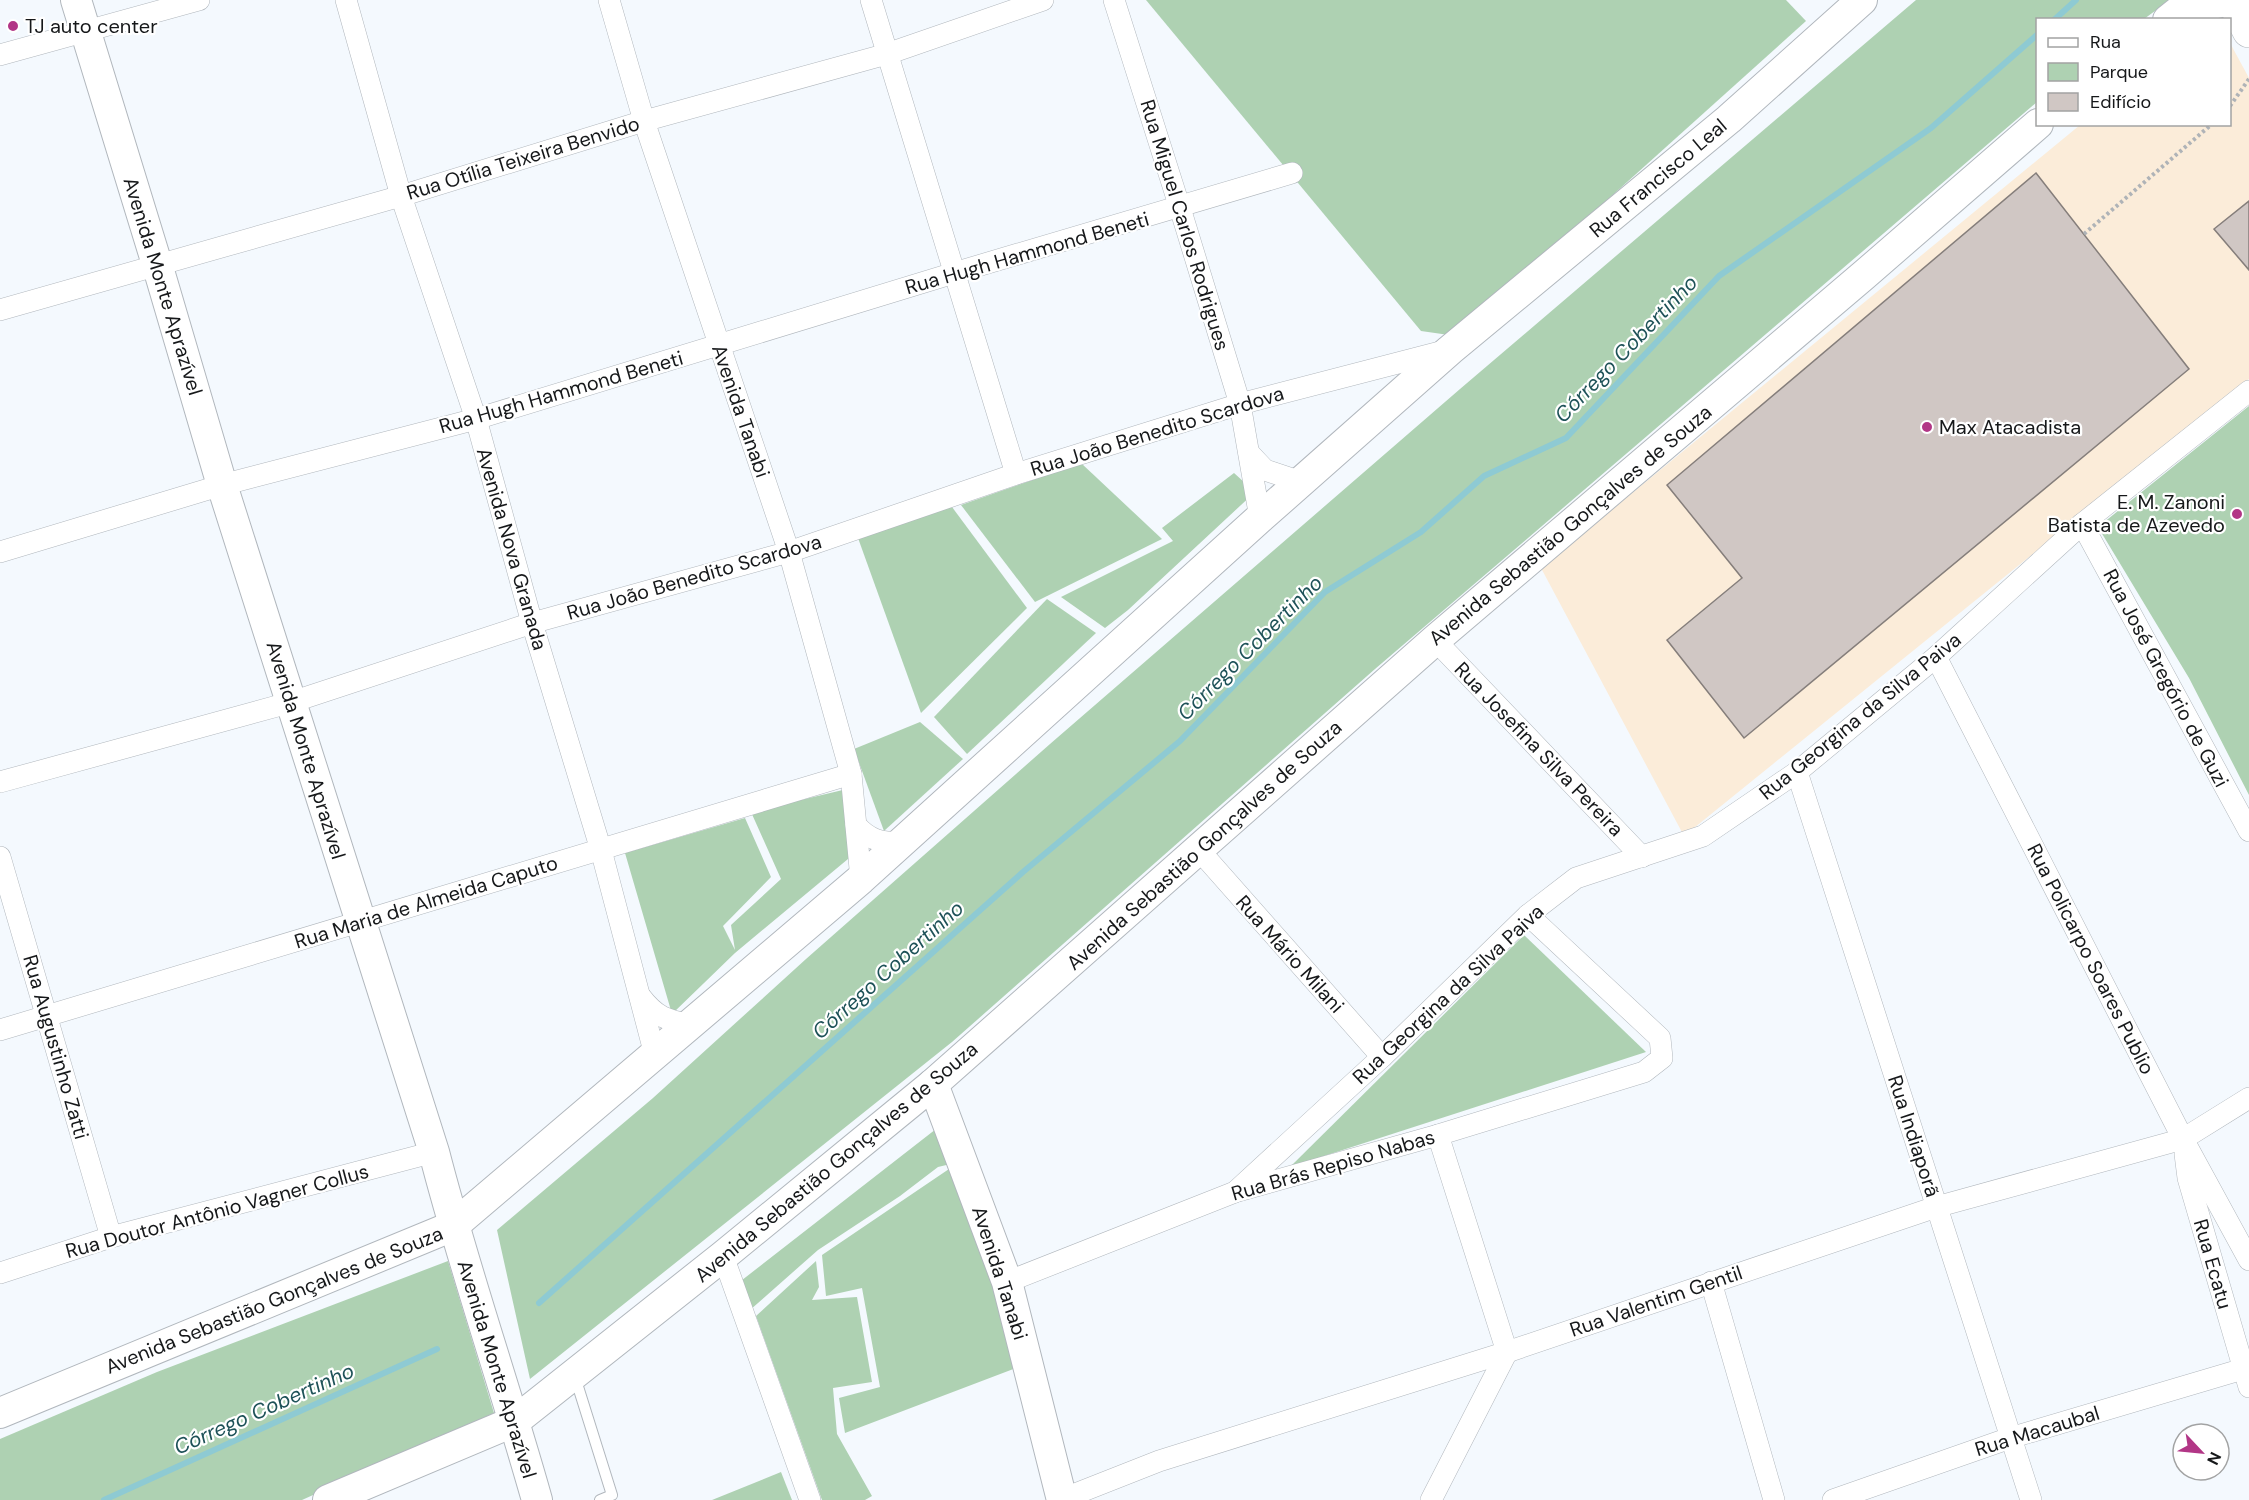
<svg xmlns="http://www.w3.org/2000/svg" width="2249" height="1500" font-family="'DM Sans',sans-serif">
<rect width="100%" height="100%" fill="#f4f9fe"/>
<path fill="#fbecd9" d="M2230 43 2249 78V379L1684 836 1541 568 2080 125 2230 124Z"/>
<g fill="#aed1b2">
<path d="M1146 0H1786L1806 21 1456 336 1421 331Z"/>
<path d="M1916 0H2170L2144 19 2038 20 2037 102 1375 669 952 1042 530 1379 497 1230 653 1098 806 959 1050 744 1460 389Z"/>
<path d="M2249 406V795L2189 678 2098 527Z"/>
<path d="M1081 463 1162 539 1035 602 961 505Z"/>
<path d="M1234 473 1255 492 1128 610 1105 628 1061 597 1173 541 1162 528Z"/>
<path d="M952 507 1027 608 921 713 858 538Z"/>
<path d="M1047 599 1096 633 967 754 934 717Z"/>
<path d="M920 722 963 759 884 831 854 749Z"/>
<path d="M847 789 854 854 735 953 672 1014 625 853 745 818 771 877 723 926 735 950 731 925 781 879 751 812Z"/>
<path d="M1524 935 1646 1052 1290 1167Z"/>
<path d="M945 1122 959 1162 938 1167 900 1196 818 1250 750 1310 737 1284Z"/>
<path d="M949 1169 1029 1363 845 1433 839 1398 880 1387 862 1288 826 1296 822 1255Z"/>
<path d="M448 1261 494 1413 302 1500H0V1439L157 1372Z"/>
<path d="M816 1261 819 1287 812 1300 857 1297 872 1382 833 1388 837 1434 872 1496 865 1500H822L756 1316Z"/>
<path d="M781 1472 792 1500H712Z"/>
</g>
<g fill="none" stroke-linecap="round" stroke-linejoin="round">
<g stroke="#8ecad3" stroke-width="6">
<path d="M2054 20 2076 0"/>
<path d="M539 1303 1023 872 1180 741 1325 592 1421 532 1484 476 1566 438 1719 276 1931 128 2038 34"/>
<path d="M104 1500 437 1349"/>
</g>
</g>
<g fill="#d0c7c4" stroke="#857e7b" stroke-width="1.5">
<path d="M2036 173 2189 369 1744 738 1667 640 1742 578 1667 485Z"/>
<path d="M2249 201V270L2214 229Z"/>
</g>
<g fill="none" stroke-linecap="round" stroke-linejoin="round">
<g stroke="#b1b7bd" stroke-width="12">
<path id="lane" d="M575 1377 612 1495 600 1500"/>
</g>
<g stroke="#b1b7bd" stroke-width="22">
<g id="street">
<path d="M346 0 401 196 476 419 532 623 601 850 655 1055"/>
<path d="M609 0 644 121 789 552 851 774 861 879"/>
<path d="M871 0 1016 474"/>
<path d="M1114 0 1180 208 1240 404 1260 518"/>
<path d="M0 55 199 0"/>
<path d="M0 310 401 196 644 121 887 54 1043 0"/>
<path d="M1249 453 1265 470 1301 482"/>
<path d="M2082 524 2249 831"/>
<path d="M0 552 222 485 476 419 954 273 1292 173"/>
<path d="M1435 640 1642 857"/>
<path d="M1936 657 2183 1139 2249 1260"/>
<path d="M1797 772 2031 1500"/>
<path d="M0 782 292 702 532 623 789 552 1016 474 1240 404 1448 350"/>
<path d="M856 825C870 841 881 842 901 843"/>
<path d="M1199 850 1382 1057"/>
<path d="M0 857 111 1237"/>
<path d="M640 996C656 1017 666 1020 691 1025"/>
<path d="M0 1030 851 774"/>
<path d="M2185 1154 2188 1178 2249 1387"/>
<path d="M1235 1192 1382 1057 1528 915 1576 878 1703 836 1797 772 1936 657 2082 524 2249 391"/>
<path d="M723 1256 810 1500"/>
<path d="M0 1273 111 1237 434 1152"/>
<path d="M1007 1282 1235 1192 1438 1135 1644 1072 1662 1058 1660 1038 1528 915"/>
<path d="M1711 1282 1774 1500"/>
<path d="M1060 1500 1159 1461 1507 1352 1936 1207 2183 1139 2249 1098"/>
<path d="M1431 1500 1507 1352 1438 1135"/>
<path d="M1833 1500 2010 1438 2243 1369"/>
</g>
</g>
<g stroke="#b1b7bd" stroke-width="32">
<g id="secondary">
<path d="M76 0 157 264 222 485 434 1152C464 1269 504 1383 537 1500"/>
<path d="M2168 20 2178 12 2230 0"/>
<path d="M933 1084 1007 1282 1062 1500"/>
<path d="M0 1413 453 1226 861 879 1260 518 1450 350 1729 119 1862 0"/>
<path d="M328 1500 515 1421 723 1256 933 1084 1435 640 1864 275 2038 124"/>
</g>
</g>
<g stroke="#b1b7bd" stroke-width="34">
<path id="primary" d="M2233 0 2249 31"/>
</g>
<g stroke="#afb3b7" stroke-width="4" stroke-dasharray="3 3" stroke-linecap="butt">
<path d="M2230 106 2249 79"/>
<path d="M2084 234 2212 124"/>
</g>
<use href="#lane" stroke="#fff" stroke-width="10"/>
<use href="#street" stroke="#fff" stroke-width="21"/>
<use href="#secondary" stroke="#fff" stroke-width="30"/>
<use href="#primary" stroke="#fff" stroke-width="33"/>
</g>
<g fill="#b23686" stroke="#fff" stroke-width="2">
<circle cx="13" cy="26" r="6"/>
<circle cx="1927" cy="427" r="6"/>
<circle cx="2237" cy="514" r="6"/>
</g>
<g text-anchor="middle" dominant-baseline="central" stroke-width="4.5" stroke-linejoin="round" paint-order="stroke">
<g font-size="20" fill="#16181a" stroke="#fff" text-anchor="start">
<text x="25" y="26">TJ auto center</text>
<text x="1939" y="427">Max Atacadista</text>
<text x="2225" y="502" text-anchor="end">E. M. Zanoni<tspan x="2225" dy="23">Batista de Azevedo</tspan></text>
</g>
<g font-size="20" fill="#16181a" stroke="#fff">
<text transform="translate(523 158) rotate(-17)">Rua Otília Teixeira Benvido</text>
<text transform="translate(1658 178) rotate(-40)">Rua Francisco Leal</text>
<text transform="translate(1185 225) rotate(73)">Rua Miguel Carlos Rodrigues</text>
<text transform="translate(1027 253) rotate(-16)">Rua Hugh Hammond Beneti</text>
<text transform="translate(163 286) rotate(73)">Avenida Monte Aprazível</text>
<text transform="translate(561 392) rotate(-16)">Rua Hugh Hammond Beneti</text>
<text transform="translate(741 411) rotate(71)">Avenida Tanabi</text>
<text transform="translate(1157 431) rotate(-17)">Rua João Benedito Scardova</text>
<text transform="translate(1570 525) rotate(-40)">Avenida Sebastião Gonçalves de Souza</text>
<text transform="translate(512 549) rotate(74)">Avenida Nova Granada</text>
<text transform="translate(694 577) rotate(-16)">Rua João Benedito Scardova</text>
<text transform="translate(2166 678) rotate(62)">Rua José Gregório de Guzi</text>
<text transform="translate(1860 716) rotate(-39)">Rua Georgina da Silva Paiva</text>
<text transform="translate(1539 749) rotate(46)">Rua Josefina Silva Pereira</text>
<text transform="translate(306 750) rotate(73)">Avenida Monte Aprazível</text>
<text transform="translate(1204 845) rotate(-42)">Avenida Sebastião Gonçalves de Souza</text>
<text transform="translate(426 902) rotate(-17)">Rua Maria de Almeida Caputo</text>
<text transform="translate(1290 954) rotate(48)">Rua Mário Milani</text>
<text transform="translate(2091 959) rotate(63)">Rua Policarpo Soares Publio</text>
<text transform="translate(1448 994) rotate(-43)">Rua Georgina da Silva Paiva</text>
<text transform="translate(56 1047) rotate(74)">Rua Augustinho Zatti</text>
<text transform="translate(1914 1136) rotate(72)">Rua Indiaporã</text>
<text transform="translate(836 1162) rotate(-40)">Avenida Sebastião Gonçalves de Souza</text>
<text transform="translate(1333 1165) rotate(-16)">Rua Brás Repiso Nabas</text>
<text transform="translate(217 1211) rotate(-15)">Rua Doutor Antônio Vagner Collus</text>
<text transform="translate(2213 1264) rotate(74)">Rua Ecatu</text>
<text transform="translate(1000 1273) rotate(72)">Avenida Tanabi</text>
<text transform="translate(274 1300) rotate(-22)">Avenida Sebastião Gonçalves de Souza</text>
<text transform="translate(1656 1301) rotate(-19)">Rua Valentim Gentil</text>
<text transform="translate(497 1369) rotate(73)">Avenida Monte Aprazível</text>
<text transform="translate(2037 1431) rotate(-17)">Rua Macaubal</text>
</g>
<g font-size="21" font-style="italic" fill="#1e5258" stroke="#fff">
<text transform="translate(1626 349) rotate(-46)">Córrego Cobertinho</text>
<text transform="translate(1250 648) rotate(-45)">Córrego Cobertinho</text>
<text transform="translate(888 970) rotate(-42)">Córrego Cobertinho</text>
<text transform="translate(264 1409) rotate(-24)">Córrego Cobertinho</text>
</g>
</g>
<rect x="2036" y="18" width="195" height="108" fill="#ffffff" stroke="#a2a3a3" stroke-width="1.5"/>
<rect x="2048" y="38" width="30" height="9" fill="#ffffff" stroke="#a2a3a3" stroke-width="1.5"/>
<text x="2090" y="48" font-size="18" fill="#16181a">Rua</text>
<rect x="2048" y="63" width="30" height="18" fill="#aed1b2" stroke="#a2a3a3" stroke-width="1.5"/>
<text x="2090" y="78" font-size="18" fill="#16181a">Parque</text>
<rect x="2048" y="93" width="30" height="18" fill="#d0c7c4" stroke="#a2a3a3" stroke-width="1.5"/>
<text x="2090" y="108" font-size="18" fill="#16181a">Edifício</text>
<g transform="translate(2201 1452) rotate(116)"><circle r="28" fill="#ffffff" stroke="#a2a3a3" stroke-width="1.5"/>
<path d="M0-4.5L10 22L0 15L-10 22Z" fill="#b23686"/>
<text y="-9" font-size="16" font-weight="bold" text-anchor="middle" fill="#16181a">N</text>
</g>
</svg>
